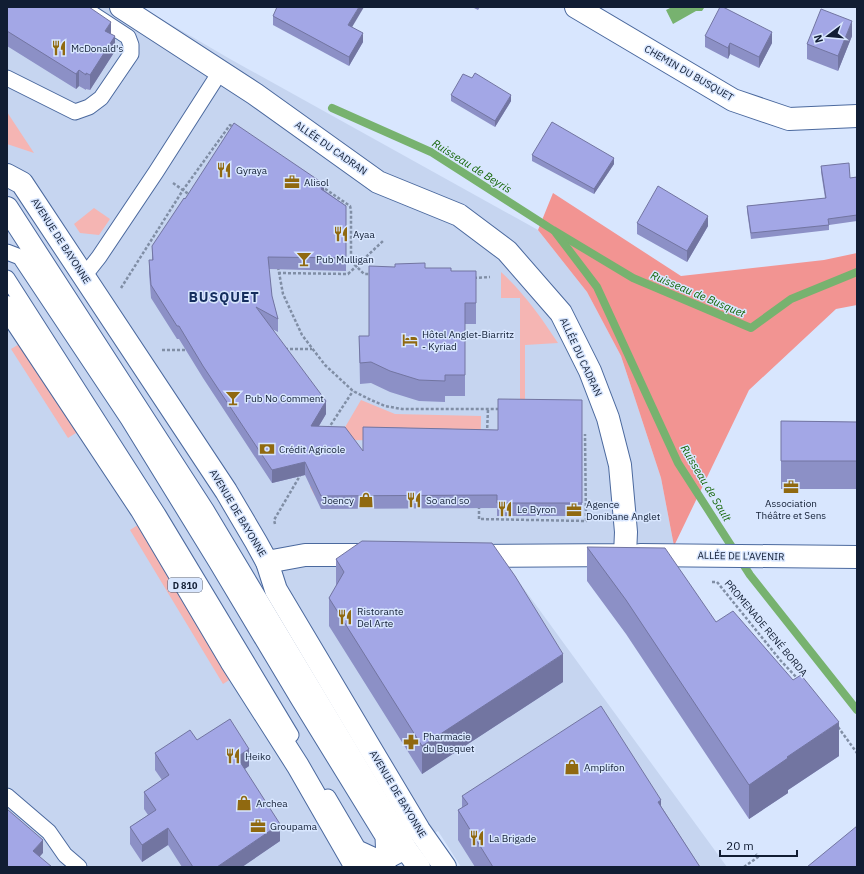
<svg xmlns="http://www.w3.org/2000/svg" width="864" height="874" font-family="'IBM Plex Sans',sans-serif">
<rect width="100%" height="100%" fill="#d8e6fe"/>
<path fill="#c6d5f0" d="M7 7H141L230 59 538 230 587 292 621 356 661 478 674 546 495 549 727 867H461L438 831 378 867H7Z"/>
<g fill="#f5b5b3">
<path d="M7 112 34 153 7 144Z"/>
<path d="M94 208 110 219 99 235 80 233 74 224Z"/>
<path d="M501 272C524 293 541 317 558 343L525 345V403H520V298H501Z"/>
<path d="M21 343 79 431 68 438 11 349Z"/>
<path d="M361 400 395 414 481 416 480 481 473 442 348 440 315 496 310 487Z"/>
<path d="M141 523 234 677 223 684 130 530Z"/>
</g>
<path fill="#f29492" d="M553 193 681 276 824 260 857 253V305L836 309 749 390 674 546 661 478 621 356 587 292 538 230Z"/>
<path fill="#77b26f" d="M672 7H704V8L702 11H696L673 24 666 10Z"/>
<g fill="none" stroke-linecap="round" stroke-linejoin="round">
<g stroke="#77b26f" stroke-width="8">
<path d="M332 108 431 152 553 230 633 278 751 328 791 299 857 272"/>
<path d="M556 233 597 287 678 463 750 575 857 710"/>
</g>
<g stroke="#4b699e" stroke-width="17">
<g id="lane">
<path d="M7 78 75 112 89 107 101 98 131 54V45L128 37 82 7"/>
<path d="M7 252 20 257 128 419 216 562 298 699 383 837 384 860 388 866"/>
<path d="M84 276 99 257 156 172 220 72"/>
<path d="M7 278 158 514 291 735"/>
<path d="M7 796 49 832 65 855 79 867"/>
<path d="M328 797 358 848 384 860"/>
</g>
</g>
<g stroke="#4b699e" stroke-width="24">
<g id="street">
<path d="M121 7 255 94 378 182 459 215 507 251 561 313 590 371 608 418 620 465 626 532 625 555 471 556"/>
<path d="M576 7 733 100 789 119 857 116"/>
<path d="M7 175 22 183 226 491 256 542 267 562 276 590 419 830 445 867"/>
<path d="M640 555 857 557"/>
<path d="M267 562 305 555H371"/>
<path d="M369 867 405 848"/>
</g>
</g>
<g stroke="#4b699e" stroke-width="24">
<g id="primary">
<path d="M7 208 203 511 405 848 419 867"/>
<path d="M7 307 141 509 231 661 298 766 356 867"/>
</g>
</g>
<g stroke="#808ea5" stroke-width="2.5" stroke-dasharray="3 2" stroke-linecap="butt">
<path d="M173 183 190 195"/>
<path d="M321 186 350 206 351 210V261L364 274H371"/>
<path d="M278 267 283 294 302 335 325 365 353 391 371 400 385 406 402 409H501"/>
<path d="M278 273 348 274 384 240"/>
<path d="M474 278 490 277"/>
<path d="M121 288 183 190 230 125 234 128"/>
<path d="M285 349H312"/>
<path d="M162 350H188"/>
<path d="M328 429 353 391"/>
<path d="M487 433 488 409"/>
<path d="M479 506V519L586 521 585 434"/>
<path d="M275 524 274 520 301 474"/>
<path d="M712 582H717L781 661 798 679"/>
<path d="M838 727 857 753"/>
<path d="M744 867 758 857 756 854"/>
</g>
<use href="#lane" stroke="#fff" stroke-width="15"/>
<use href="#street" stroke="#fff" stroke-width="22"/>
<use href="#primary" stroke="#fff" stroke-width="22"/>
</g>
<g fill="#8c90c6">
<path d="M7 7 111 34 115 51 90 90 86 89V90L79 86 76 89 7 46Z"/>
<path d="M472 7H480L478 10Z"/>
<path d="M273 16 352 27 363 42 349 66 273 25Z"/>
<path d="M705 36 772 43 759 68 730 54 728 59 705 47Z"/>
<path d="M852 36 838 71 807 59V44Z"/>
<path d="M451 95 511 101 495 127 451 101Z"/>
<path d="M532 155 614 164 594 194 532 161Z"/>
<path d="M821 166 850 178 857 177V221L829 225V230L751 239 747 211V206L825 198 821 172Z"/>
<path d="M324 190 346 206V271L269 269 272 296 278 319V332L272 329 326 414 319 426 363 450V427L498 430 582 400V516H497V508L321 509 305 475 272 483 203 378 179 339H177L151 298 149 273V260H152V246Z"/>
<path d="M637 223 708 226 687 262 637 234Z"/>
<path d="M425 268 451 271H476V324H465V396H445V402L419 401 390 392 371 383 360 384 359 336H369Z"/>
<path d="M781 421 857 422V489H781Z"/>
<path d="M587 547 716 622 839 756 788 790V793L749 819 626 634 587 581Z"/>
<path d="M336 559 563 682 422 774 329 626V598L336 587Z"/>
<path d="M197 740 249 766 245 769 280 841 242 867H182L168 845 142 862 130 844V827L148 815 144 809V792L162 780 155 770V753Z"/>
<path d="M462 796 661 806 700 867H475L458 840V810L462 808Z"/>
</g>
<g fill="#7275a1">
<path d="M359 7H364L348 34V25Z"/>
<path d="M852 21V36L838 71V56Z"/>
<path d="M111 22V37L105 31Z"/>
<path d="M772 32V43L759 68V57Z"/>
<path d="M363 33V42L349 66V57Z"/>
<path d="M115 36V51L90 90V75Z"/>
<path d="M730 43V54L728 59V48Z"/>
<path d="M79 70V86L76 89V74Z"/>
<path d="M511 95V101L495 127V121Z"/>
<path d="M614 158V164L594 194V189Z"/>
<path d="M324 184V197L321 189Z"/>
<path d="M708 216V226L687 262V251Z"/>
<path d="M326 401V414L311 439V426Z"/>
<path d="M305 462V475L272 483V470Z"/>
<path d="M563 654V682L422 774V746Z"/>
<path d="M839 722V756L788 790V793L749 819V785L787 757Z"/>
<path d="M249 749V766L237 774V757Z"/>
<path d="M661 800V830L658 802Z"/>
<path d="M280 824V841L242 867H217Z"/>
<path d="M168 828V845L142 862V845Z"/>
<path d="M43 840V853L33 864V851Z"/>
</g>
<g fill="#a3a7e6" stroke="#7275a1">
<path d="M7 7H89L111 22 105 31 115 36 90 75 86 73V75L79 70 76 74 7 31Z"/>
<path d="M277 7H359L348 25 363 33 349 57 273 16Z"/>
<path d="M720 7H723L772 32 759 57 730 43 728 48 705 36Z"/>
<path d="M821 9 852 21 838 56 807 44Z"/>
<path d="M475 73 511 95 495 121 451 95 463 74 472 78Z"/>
<path d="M552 122 614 158 594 189 532 155Z"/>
<path d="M234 123 324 184 321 189 346 206V258L268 257 272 296 278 319 256 307 326 401 311 426 345 427 363 451V427L498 430V399L582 400V503H497V495L321 496 305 462 272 470 203 366 179 326H177L151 285 149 260H153L152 246 184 198 185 199Z"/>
<path d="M849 163 850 178 857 177V215L828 219 829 225 751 233 747 206 826 198 821 166Z"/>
<path d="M658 186 708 216 687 251 637 223Z"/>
<path d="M425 263V268H451V271H476V303H465V375H445V381L419 380 390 371 371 362 360 363 359 336H369V266L395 267V264Z"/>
<path d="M781 421 857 422V461H781Z"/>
<path d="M362 541 492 543 515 576 563 654 422 746 329 598 344 572 336 559Z"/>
<path d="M587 547 665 548 716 622 733 611 793 680 801 675 839 722 787 757 788 758 749 785 626 600Z"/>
<path d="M601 706 661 800 658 802 700 867H493L458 810 468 804 462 796Z"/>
<path d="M230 719 249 749 237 757 280 824 217 867H193L168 828 142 845 130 827 156 810 144 792 169 775 155 753 190 730 197 740Z"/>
<path d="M7 809 43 840 33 851 52 867H7Z"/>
<path d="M857 826V867H807Z"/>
</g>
<defs>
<g id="restaurant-bare" transform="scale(1.2)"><path d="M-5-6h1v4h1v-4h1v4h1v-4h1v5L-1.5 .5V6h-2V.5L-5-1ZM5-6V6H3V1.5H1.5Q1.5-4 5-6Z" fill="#906910" stroke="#d8e6fe" stroke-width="2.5" paint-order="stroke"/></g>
<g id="office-bare" transform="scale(1.2)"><path d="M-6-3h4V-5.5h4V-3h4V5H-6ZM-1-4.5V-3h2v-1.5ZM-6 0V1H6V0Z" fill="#906910" stroke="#d8e6fe" stroke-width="2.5" paint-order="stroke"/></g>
<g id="bar-bare" transform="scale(1.2)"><path d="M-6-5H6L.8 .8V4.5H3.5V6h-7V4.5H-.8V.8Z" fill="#906910" stroke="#d8e6fe" stroke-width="2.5" paint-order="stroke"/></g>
<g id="hotel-bare" transform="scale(1.2)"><path d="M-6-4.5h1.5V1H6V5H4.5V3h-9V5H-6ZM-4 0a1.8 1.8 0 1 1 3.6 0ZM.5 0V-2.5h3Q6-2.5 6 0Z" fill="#906910" stroke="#d8e6fe" stroke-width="2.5" paint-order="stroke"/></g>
<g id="bank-bare" transform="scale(1.2)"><path d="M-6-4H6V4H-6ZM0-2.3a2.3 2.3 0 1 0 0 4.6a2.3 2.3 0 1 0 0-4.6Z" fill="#906910" stroke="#d8e6fe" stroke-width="2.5" paint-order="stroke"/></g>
<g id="shop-bare" transform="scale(1.2)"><path d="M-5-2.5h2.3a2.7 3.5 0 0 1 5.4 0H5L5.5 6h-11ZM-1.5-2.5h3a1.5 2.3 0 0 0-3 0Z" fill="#906910" stroke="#d8e6fe" stroke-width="2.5" paint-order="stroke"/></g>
<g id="pharmacy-bare" transform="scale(1.2)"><path d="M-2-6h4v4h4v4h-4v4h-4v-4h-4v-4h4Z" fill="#906910" stroke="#d8e6fe" stroke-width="2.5" paint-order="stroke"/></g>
</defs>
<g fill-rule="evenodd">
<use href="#restaurant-bare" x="59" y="48"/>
<use href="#restaurant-bare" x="224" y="170"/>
<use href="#office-bare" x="292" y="182"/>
<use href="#restaurant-bare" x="341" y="234"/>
<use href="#bar-bare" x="304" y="259"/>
<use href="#hotel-bare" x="410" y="340"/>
<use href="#bar-bare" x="233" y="398"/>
<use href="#bank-bare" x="267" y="449"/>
<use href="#office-bare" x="791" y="487"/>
<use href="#shop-bare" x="366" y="500"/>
<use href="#restaurant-bare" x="414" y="500"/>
<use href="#restaurant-bare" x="505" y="509"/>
<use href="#office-bare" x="574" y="510"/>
<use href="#restaurant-bare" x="345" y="617"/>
<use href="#pharmacy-bare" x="411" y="742"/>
<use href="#restaurant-bare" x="233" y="756"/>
<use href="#shop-bare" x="572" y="767"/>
<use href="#shop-bare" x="244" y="803"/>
<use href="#office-bare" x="258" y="826"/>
<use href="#restaurant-bare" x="477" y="838"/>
</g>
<g text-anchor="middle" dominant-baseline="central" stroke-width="3" stroke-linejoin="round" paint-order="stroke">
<rect fill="#d8e6fe" stroke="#4d5970" stroke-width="1" x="168" y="578" width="34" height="14" rx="3"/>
<g font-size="9" font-weight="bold" fill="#111d33">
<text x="185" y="585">D 810</text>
</g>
<g font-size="10" fill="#111d33" stroke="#d8e6fe" text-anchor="start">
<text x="71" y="48">McDonald's</text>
<text x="236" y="170">Gyraya</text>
<text x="304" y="182">Alisol</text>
<text x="353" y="234">Ayaa</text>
<text x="316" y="259">Pub Mulligan</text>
<text x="422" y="334">Hôtel Anglet-Biarritz<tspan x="422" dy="12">- Kyriad</tspan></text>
<text x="245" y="398">Pub No Comment</text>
<text x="279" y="449">Crédit Agricole</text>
<text x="354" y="500" text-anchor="end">Joency</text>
<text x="426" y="500">So and so</text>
<text x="791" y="503" text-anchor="middle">Association<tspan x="791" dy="12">Théâtre et Sens</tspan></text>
<text x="586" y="504">Agence<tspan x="586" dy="12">Donibane Anglet</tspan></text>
<text x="517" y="509">Le Byron</text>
<text x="357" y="611">Ristorante<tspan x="357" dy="12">Del Arte</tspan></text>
<text x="423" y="736">Pharmacie<tspan x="423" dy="12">du Busquet</tspan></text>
<text x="245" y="756">Heiko</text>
<text x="584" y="767">Amplifon</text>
<text x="256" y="803">Archea</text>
<text x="270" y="826">Groupama</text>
<text x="489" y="838">La Brigade</text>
</g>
<g font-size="10" fill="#111d33" stroke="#d8e6fe">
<text transform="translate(689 73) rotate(30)">CHEMIN DU BUSQUET</text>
<text transform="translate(331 148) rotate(35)">ALLÉE DU CADRAN</text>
<text transform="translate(61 241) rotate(57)">AVENUE DE BAYONNE</text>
<text transform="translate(581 357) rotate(65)">ALLÉE DU CADRAN</text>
<text transform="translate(238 513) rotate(59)">AVENUE DE BAYONNE</text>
<text transform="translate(741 556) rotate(1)">ALLÉE DE L'AVENIR</text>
<text transform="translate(766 628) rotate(50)">PROMENADE RENÉ BORDA</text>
<text transform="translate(398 794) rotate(59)">AVENUE DE BAYONNE</text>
</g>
<g font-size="11" font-style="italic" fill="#146607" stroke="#d8e6fe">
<text transform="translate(472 166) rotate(32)">Ruisseau de Beyris</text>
<text transform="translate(698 294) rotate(23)">Ruisseau de Busquet</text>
<text transform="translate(706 483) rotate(59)">Ruisseau de Sault</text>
</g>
<g font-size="14" font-weight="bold" letter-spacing="1" fill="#142d5d" stroke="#d8e6fe">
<text x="224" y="297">BUSQUET</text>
</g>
</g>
<rect width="864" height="874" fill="none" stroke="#111d33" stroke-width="16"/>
<g transform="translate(828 36) rotate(254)" stroke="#d8e6fe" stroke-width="3" paint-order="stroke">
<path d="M0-3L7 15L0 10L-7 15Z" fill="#111d33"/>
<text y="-6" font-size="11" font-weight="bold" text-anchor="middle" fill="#111d33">N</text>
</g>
<path d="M720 850v6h77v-6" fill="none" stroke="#111d33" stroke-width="2"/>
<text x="726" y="850" font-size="12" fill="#111d33" stroke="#d8e6fe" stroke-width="3" paint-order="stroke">20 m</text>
</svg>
